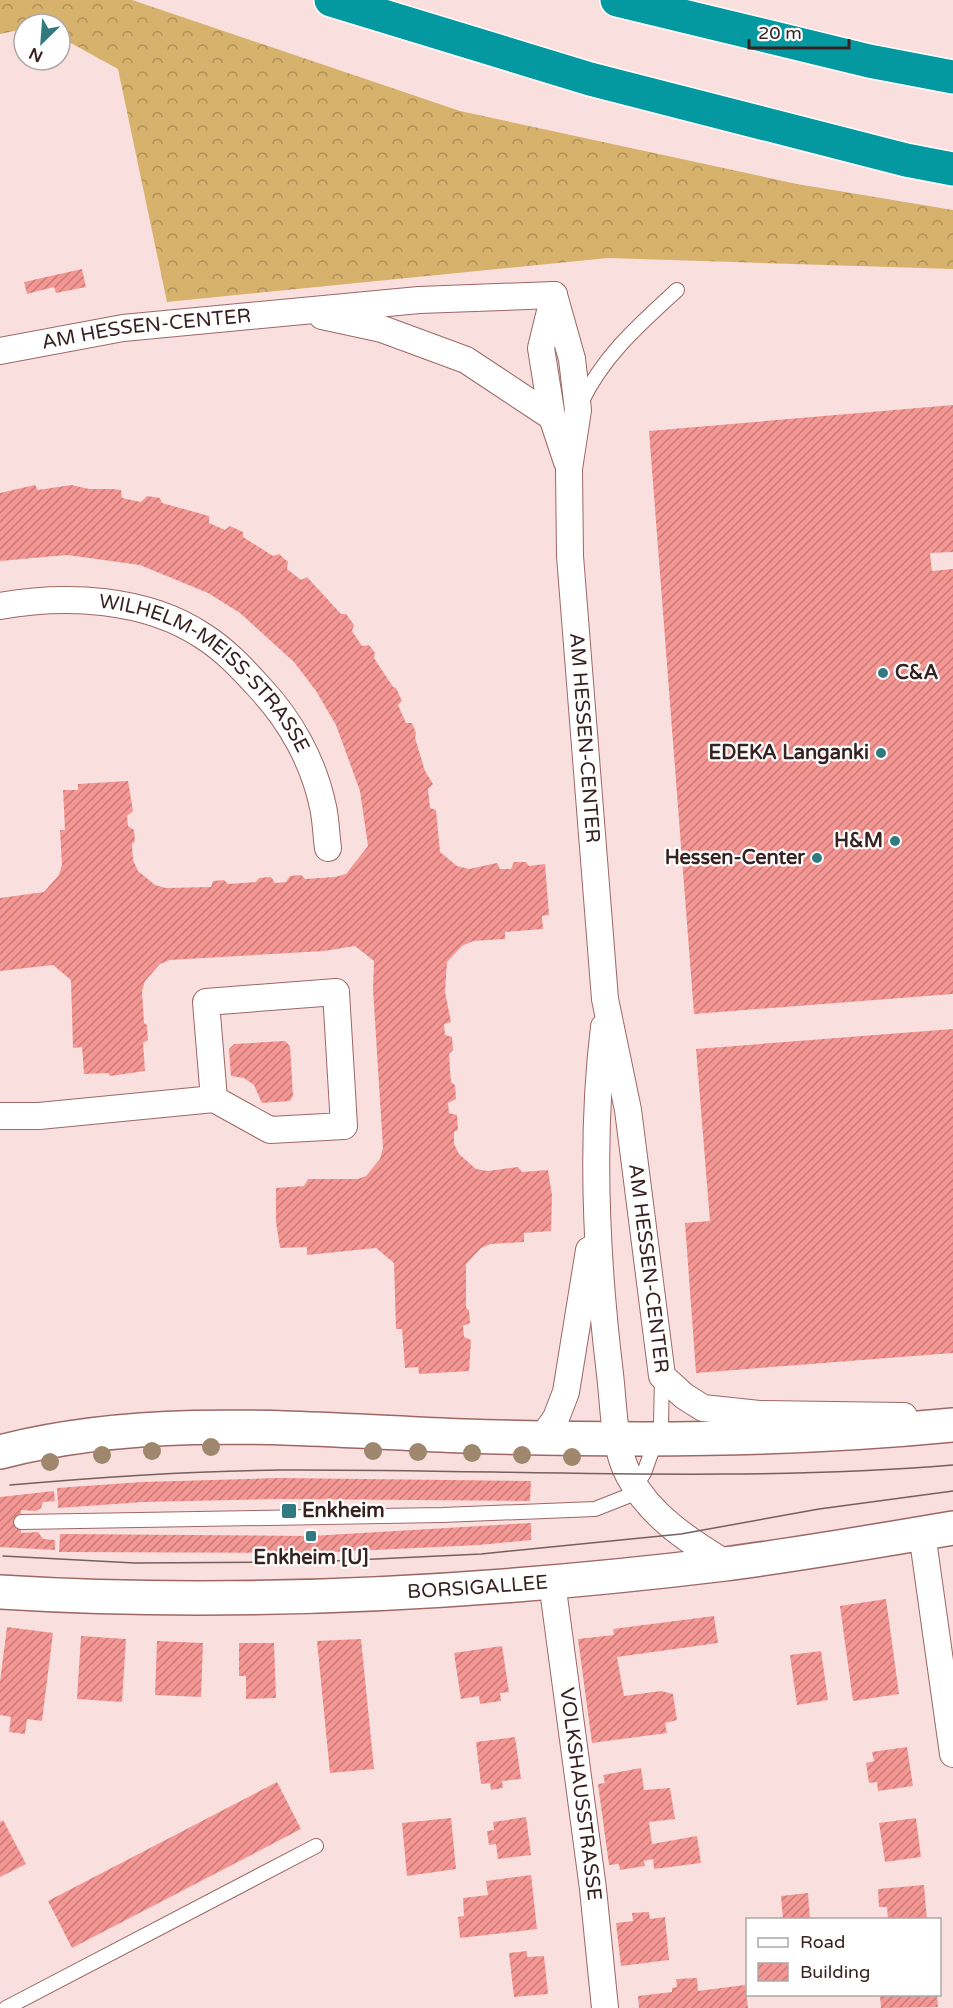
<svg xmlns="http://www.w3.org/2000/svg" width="953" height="2008" font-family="'Varela Round',sans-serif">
<defs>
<pattern id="forest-crowns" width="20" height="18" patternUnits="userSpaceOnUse" patternTransform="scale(1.5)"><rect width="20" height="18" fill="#d7b26c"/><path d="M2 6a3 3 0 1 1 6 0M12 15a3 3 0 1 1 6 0" fill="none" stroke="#af9058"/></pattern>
<pattern id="building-hatch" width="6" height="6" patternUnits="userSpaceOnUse" patternTransform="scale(1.5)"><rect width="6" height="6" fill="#f49794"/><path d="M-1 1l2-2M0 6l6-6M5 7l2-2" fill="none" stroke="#c77b78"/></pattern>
</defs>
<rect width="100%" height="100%" fill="#f9e0df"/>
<path fill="url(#forest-crowns)" d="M0 0H132L460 111 797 184 953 210V269L608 258 167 302 118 69 60 37V24H24V29L0 34Z"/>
<g fill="url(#building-hatch)">
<path d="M82 269 86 287 56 293 54 287 27 294 24 282Z"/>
<path d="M953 405V552L930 553 932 571 953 569V994L694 1014 649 431Z"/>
<path d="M35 485 38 490 71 485 89 489H112L121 490 122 498 141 502 147 496 160 498 162 503 209 516V523L225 530 230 526 243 532V537L273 556 279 554 288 562 287 569 301 580 307 577 341 614H346L354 625 352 631 362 646 369 645 375 653 374 658 393 687 396 688 402 701 398 705 406 723H412L416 733 415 738 425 771 433 784 428 789 430 808 436 810 440 852 457 866 469 869 497 863 500 869H511L514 862H526L529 866 545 864 549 915 542 916 543 929 505 932V939L473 941 462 946 447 962 445 992 451 1022 444 1024 445 1035 452 1037 453 1050 449 1054 451 1082 455 1085 456 1099 448 1103 449 1113 457 1115 458 1130 454 1132V1144L459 1154 476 1169 488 1171 518 1167 522 1172 548 1170 552 1195 551 1231 524 1233V1242L491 1244 481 1248 466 1264V1308L469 1310 470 1323 463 1326 464 1337 471 1340 469 1371 419 1374 418 1367 405 1368 402 1329H396L394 1263 376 1248 307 1255V1247L280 1248 276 1222V1188L304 1186 308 1179H358L366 1176 380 1159 383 1148 373 989 374 961 355 946 324 951 170 960 160 964 145 981 142 991 144 1023 147 1025 148 1040 143 1043 145 1071 110 1076 108 1073 84 1074 82 1047 73 1048 71 980 53 965 0 971V898L44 892 59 875 62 865 60 830H65L63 790H78V784L128 781 133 811 127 816 128 826 134 830 135 841 132 844 133 860 138 871 155 885 166 888 211 887 213 881 224 880 228 884 256 882 259 878 271 877 275 883 286 882 290 876 301 875 305 879 335 877 346 874 368 846 360 791 336 725 316 691 294 662 240 613 208 593 140 565 67 555 0 561V493Z"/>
<path d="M953 1029V1353L696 1373 685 1223 710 1221 696 1049Z"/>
<path d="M285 1041 290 1046 293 1096 290 1101 262 1103 254 1085 244 1078 231 1076 229 1049 234 1044Z"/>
<path d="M279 1478 531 1481 530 1501 279 1499 144 1502 58 1508V1504L57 1488 142 1482Z"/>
<path d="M54 1491 55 1501 43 1502 41 1508 36 1511 21 1510V1533L38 1532 43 1539 55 1540V1550L0 1547V1497Z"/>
<path d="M531 1523V1540L479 1545 312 1553 59 1552 60 1534 311 1536Z"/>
<path d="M886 1599 899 1694 853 1701 840 1606Z"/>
<path d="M714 1616 718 1643 617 1657 624 1696 661 1691 673 1694 677 1720 665 1723 667 1733 592 1743 578 1639 614 1635 613 1629Z"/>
<path d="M7 1627 53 1633 42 1721 27 1719 25 1734 9 1732 11 1717 0 1715V1682Z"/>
<path d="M81 1636 126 1639 122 1702 77 1699Z"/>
<path d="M361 1639 374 1769 330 1773 317 1641Z"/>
<path d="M157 1641 203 1643 201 1697 155 1695Z"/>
<path d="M239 1643H274L276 1698 246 1699V1676H239Z"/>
<path d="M502 1646 509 1692 500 1693 501 1701 480 1704 479 1696 461 1699 454 1653Z"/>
<path d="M821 1651 828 1700 797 1705 790 1655Z"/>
<path d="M515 1737 521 1779 502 1781 503 1788 491 1790 490 1783 481 1784 476 1742Z"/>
<path d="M907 1747 913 1786 878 1791 877 1782 869 1783 866 1763 874 1761 872 1752Z"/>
<path d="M641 1768 644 1790 670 1788 675 1819 649 1822 652 1844 697 1836 701 1863 654 1869 653 1859 644 1861 645 1866 620 1870 619 1864 609 1865 598 1784 605 1783 603 1775Z"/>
<path d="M277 1782 301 1829 72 1948 48 1901Z"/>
<path d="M526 1817 531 1855 498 1859 496 1844 489 1845 487 1831 494 1830 493 1822Z"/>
<path d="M451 1818 456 1869 407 1876 402 1823Z"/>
<path d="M916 1818 921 1857 885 1862 879 1823Z"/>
<path d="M3 1820 26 1864 0 1877V1822Z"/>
<path d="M531 1875 537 1929 460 1938 458 1917 464 1916 463 1898 488 1895 486 1881Z"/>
<path d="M924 1885 927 1920H888L887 1907H879L878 1889Z"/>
<path d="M808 1893 810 1920H783L781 1896Z"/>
<path d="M649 1912 650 1919 665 1917 669 1960 621 1966 616 1923 633 1921 632 1913Z"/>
<path d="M527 1951V1957L544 1956 548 1994 514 1997 509 1953Z"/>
<path d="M697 1978 698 1991 745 1985 748 2008H639L638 1996 672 1992V1988L677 1987 676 1979Z"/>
<path d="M880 1995H937L938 2007 881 2008Z"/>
</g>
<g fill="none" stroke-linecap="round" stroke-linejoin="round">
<g stroke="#9c6765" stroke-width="16">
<g id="lane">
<path d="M581 403C603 356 640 324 677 290"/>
<path d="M21 1522 442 1515 595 1509 628 1496 644 1473 661 1425 662 1376"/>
<path d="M6 2008 316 1846"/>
</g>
</g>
<g stroke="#9c6765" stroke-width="28">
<g id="street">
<path id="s1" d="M554 295 572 359 578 410 569 469 570 556 605 999 628 1110 662 1376 684 1396 703 1408 759 1414 904 1416"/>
<path d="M322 316 382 329 466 360 552 417 567 462"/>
<path id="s2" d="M0 351 123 328 419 300 554 295"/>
<path d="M552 417 541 348 554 295"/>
<path id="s3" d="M0 606C66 594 146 598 203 636 225 650 242 668 260 688 291 721 314 763 323 807 326 820 326 834 328 848"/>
<path d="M604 1027C590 1142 596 1259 610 1374 614 1407 613 1446 629 1476 650 1516 689 1541 727 1564"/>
<path d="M0 1116H39L214 1099 270 1130 344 1126 336 992 206 1002 214 1099"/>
<path d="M542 1438 556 1418 566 1392 589 1250"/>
<path d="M922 1533 953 1754"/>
<path id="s4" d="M552 1582 593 1889 605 2008"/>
</g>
</g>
<g stroke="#9c6765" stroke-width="36">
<g id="secondary">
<path d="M0 1452C151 1413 310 1430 464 1436 627 1441 790 1441 953 1425"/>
<path id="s5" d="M0 1592C241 1607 485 1593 725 1564 801 1554 877 1541 953 1528"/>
</g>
</g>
<g stroke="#fff" stroke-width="36">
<g id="highway">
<path d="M331 0 590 79 906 160 953 169"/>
<path d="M617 0 869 61 953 77"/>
</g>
</g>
<use href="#lane" stroke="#fff" stroke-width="14"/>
<use href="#street" stroke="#fff" stroke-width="26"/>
<use href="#secondary" stroke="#fff" stroke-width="33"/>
<use href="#highway" stroke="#0499a1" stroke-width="33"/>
<g stroke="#765f5e" stroke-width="1.5">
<path d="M10 1485C100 1477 189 1471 280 1470 504 1469 729 1483 953 1465"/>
<path d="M3 1556 135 1563 312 1562 481 1554 681 1534 819 1509 953 1491"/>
</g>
</g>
<g fill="#9f876e">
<circle cx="211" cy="1447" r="9"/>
<circle cx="152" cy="1451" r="9"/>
<circle cx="373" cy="1451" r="9"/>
<circle cx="418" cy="1452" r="9"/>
<circle cx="472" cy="1453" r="9"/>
<circle cx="102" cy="1455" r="9"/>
<circle cx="522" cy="1455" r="9"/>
<circle cx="572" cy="1457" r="9"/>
<circle cx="50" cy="1462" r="9"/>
</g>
<g fill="#317a80" stroke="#fff" stroke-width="2">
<circle cx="883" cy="673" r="6"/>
<circle cx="881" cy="753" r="6"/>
<circle cx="895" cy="841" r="6"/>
<circle cx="817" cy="858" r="6"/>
<rect x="281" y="1503" width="16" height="16" rx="3"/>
<rect x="305" y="1530" width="12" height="12" rx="3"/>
</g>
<g text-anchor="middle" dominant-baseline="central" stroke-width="4.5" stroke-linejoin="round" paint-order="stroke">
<g font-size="20" fill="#382221" stroke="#fff">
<text stroke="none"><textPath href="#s2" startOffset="148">AM HESSEN-CENTER</textPath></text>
<text stroke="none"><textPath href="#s3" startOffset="232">WILHELM-MEISS-STRASSE</textPath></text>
<text stroke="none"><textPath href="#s1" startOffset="447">AM HESSEN-CENTER</textPath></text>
<text stroke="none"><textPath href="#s1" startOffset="982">AM HESSEN-CENTER</textPath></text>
<text stroke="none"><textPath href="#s5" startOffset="478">BORSIGALLEE</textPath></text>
<text stroke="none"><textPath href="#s4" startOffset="214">VOLKSHAUSSTRASSE</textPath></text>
</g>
<g font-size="20" font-weight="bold" fill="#382221" stroke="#fff" text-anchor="end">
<text x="895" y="673" text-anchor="start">C&amp;A</text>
<text x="869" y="753">EDEKA Langanki</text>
<text x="883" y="841">H&amp;M</text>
<text x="805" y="858">Hessen-Center</text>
<text x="302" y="1511" text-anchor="start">Enkheim</text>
<text x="311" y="1558" text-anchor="middle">Enkheim [U]</text>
</g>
</g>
<rect x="746" y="1918" width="195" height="78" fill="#ffffff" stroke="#afa7a6" stroke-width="1.5"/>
<rect x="758" y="1938" width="30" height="9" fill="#ffffff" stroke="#afa7a6" stroke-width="1.5"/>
<text x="800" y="1948" font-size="18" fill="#382221">Road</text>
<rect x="758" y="1963" width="30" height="18" fill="url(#building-hatch)" stroke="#afa7a6" stroke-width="1.5"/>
<text x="800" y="1978" font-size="18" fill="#382221">Building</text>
<g transform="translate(42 42) rotate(205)"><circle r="28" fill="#ffffff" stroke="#afa7a6" stroke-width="1.5"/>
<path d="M0-4.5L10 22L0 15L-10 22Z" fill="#317a80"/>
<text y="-9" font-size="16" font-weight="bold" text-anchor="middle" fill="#382221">N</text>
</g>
<path d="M749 39v9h100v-9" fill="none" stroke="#382221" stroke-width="3"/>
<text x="758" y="39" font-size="18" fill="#382221" stroke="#ffffff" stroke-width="4.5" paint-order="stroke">20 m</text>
</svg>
